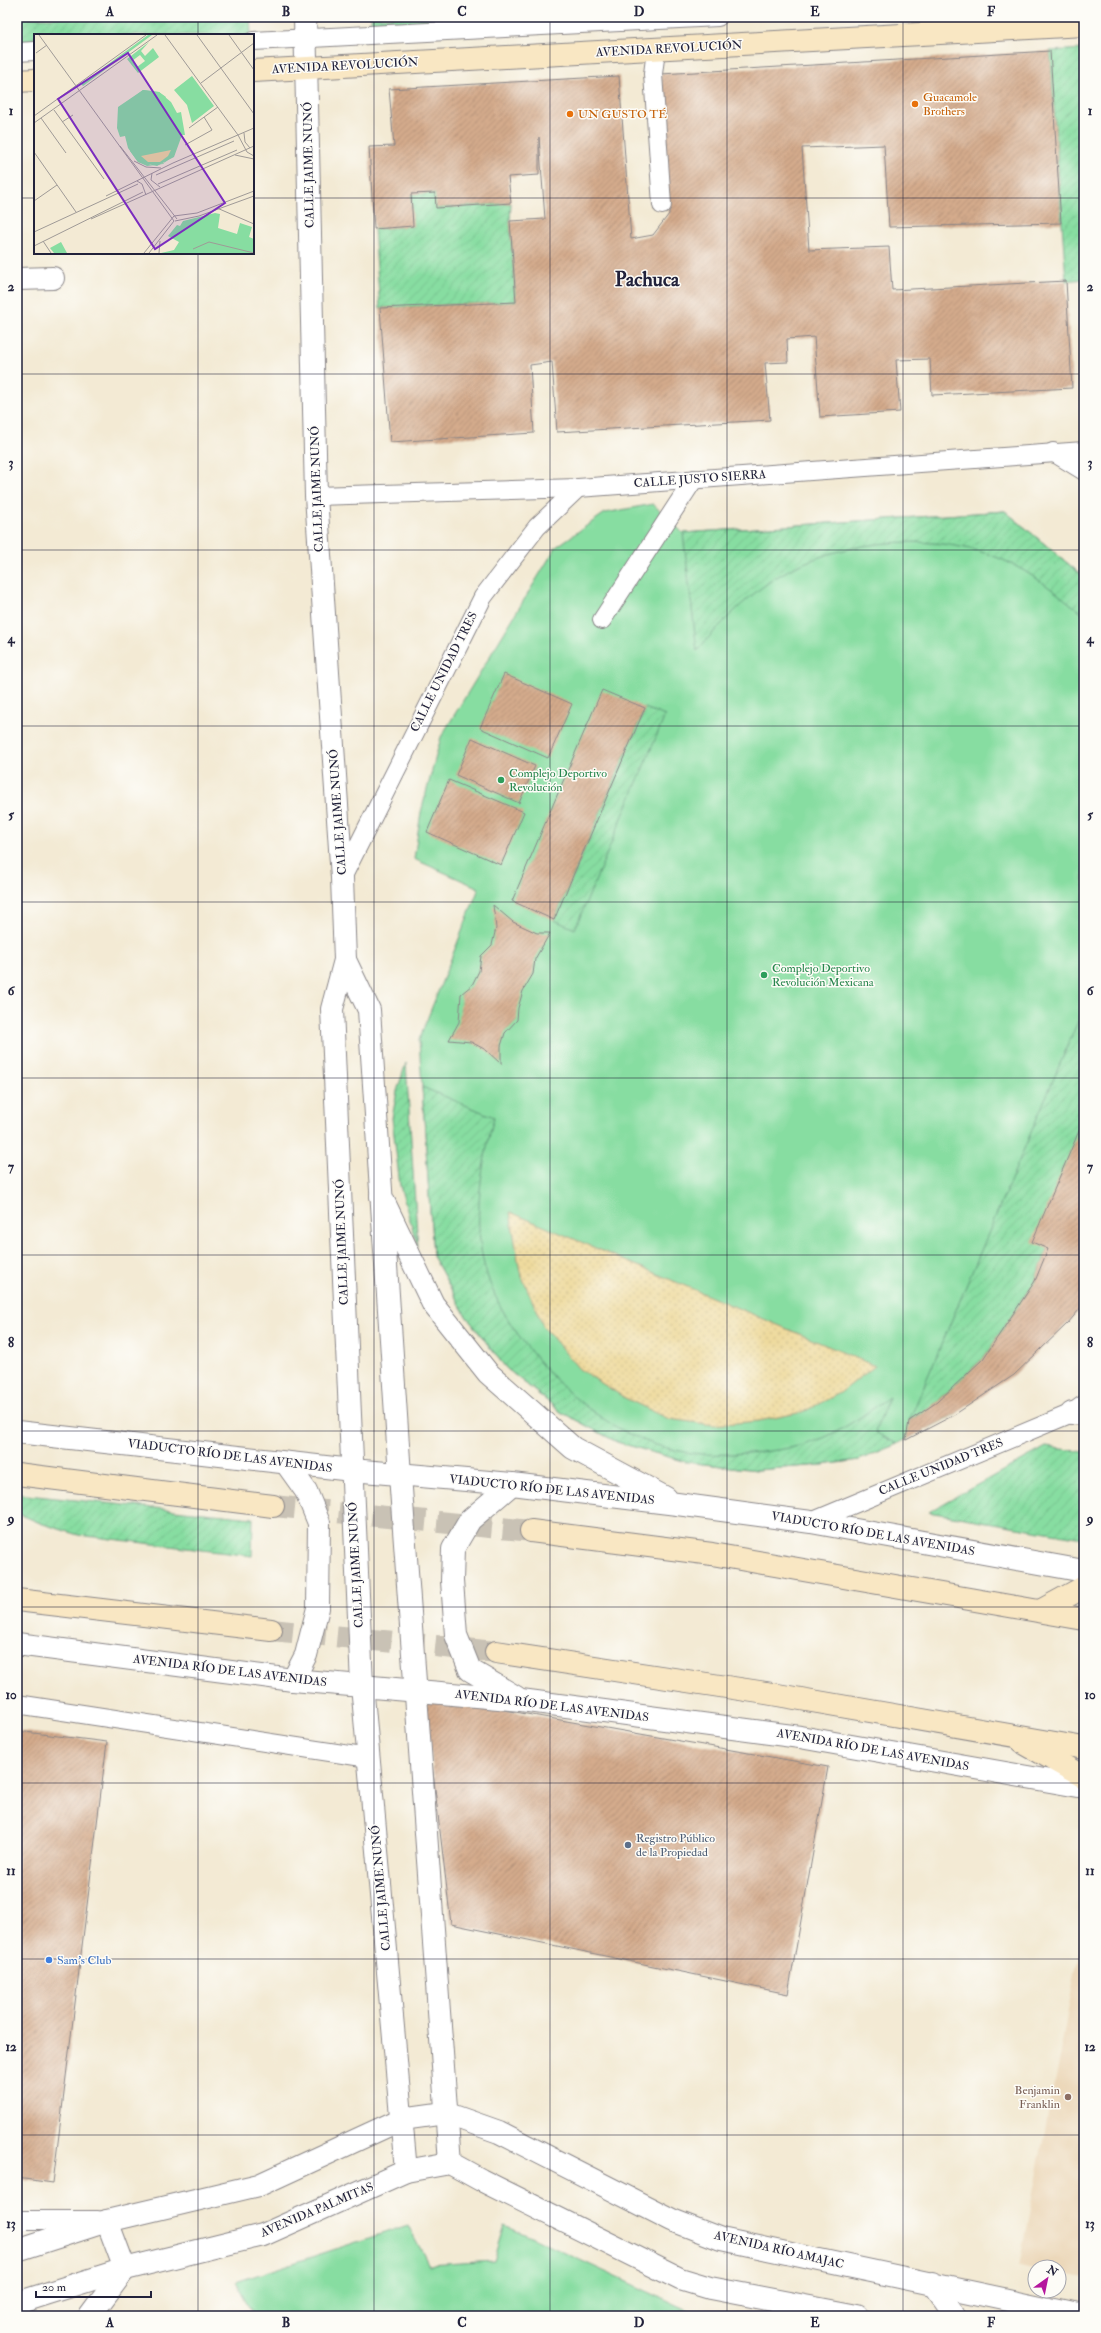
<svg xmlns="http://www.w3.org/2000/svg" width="1101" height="2333" font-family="'IM FELL Double Pica',serif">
<defs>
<pattern id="sand-dots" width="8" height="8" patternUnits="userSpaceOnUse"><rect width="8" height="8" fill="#eeda9e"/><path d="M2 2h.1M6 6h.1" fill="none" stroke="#ccbb89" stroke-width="1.8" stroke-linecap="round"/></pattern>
<pattern id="garden-furrows" width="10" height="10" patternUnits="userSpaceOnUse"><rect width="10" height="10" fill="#87dda1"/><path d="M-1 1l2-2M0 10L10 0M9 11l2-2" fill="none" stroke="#74bd8c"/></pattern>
<pattern id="building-hatch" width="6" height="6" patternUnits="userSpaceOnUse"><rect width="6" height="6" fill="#d4ab8c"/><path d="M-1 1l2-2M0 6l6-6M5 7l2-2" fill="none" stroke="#ac8b74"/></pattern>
</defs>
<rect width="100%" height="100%" fill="#fdfcf7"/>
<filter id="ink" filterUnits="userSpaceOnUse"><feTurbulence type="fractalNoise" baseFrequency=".025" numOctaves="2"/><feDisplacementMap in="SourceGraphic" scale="8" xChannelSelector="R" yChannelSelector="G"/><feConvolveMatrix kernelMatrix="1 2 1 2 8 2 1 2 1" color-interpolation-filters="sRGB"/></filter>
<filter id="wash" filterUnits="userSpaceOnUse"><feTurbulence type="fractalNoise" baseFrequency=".012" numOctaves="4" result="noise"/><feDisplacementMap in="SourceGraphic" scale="16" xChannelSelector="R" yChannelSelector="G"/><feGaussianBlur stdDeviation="0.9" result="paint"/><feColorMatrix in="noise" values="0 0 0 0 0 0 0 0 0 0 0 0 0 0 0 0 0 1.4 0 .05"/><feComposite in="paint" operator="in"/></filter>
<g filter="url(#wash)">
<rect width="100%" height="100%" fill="#f3ead4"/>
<path fill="#ecd8ba" d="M1084 1927V2279L1059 2274V2267H1035V2269L1019 2266Z"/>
<g fill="#87dda1" stroke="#54806e">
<path d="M653 504 683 533 1005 511 1084 577V1304L954 1415 897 1444 859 1460 822 1465 757 1470 686 1462 617 1442 561 1412 506 1368 466 1316 433 1256 419 1040 479 888 414 859 421 812 441 737 556 547 605 513Z"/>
<path d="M408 2225 429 2265 494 2261 505 2225 700 2316H254L236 2282Z"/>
</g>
<path fill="url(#sand-dots)" stroke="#887e6c" d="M510 1212 875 1366 840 1393 803 1412 759 1421 713 1425 669 1419 625 1398 579 1369 543 1326 520 1272Z"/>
<g fill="url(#garden-furrows)" stroke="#54806e">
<path d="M250 17 251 35H35V46L17 47V18Z"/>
<path d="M371 17H641L372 33Z"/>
<path d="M1084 49V279L1066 281 1050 51Z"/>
<path d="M435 193 437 208 511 203 510 221 516 302 380 308 374 229 412 226 411 194Z"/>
<path d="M1005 511 1084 577V615C1059 594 1031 572 1001 559 939 533 856 538 795 567 760 583 721 622 697 651L683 533Z"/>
<path d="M645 708 665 716 575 929 554 920Z"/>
<path d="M1084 1007V1162L1035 1281 983 1359 937 1402 909 1421Z"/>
<path d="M406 1063 418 1248 400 1186 392 1118 397 1091Z"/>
<path d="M422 1087 494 1117C482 1165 473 1211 483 1260 492 1301 516 1334 542 1365 579 1407 629 1443 685 1452 706 1456 727 1454 748 1453 777 1451 807 1447 834 1433 853 1423 871 1410 889 1397L875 1432 897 1444 859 1460 822 1465 757 1470 686 1462 617 1442 561 1412 506 1368 466 1316 433 1256Z"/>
<path d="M1046 1447 1084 1452 1082 1538 928 1512Z"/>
<path d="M17 1494 253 1518 252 1556 78 1535 40 1523 17 1513Z"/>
</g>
<g id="blocks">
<g fill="url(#building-hatch)">
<path d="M1050 51 1061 223 889 227 884 145 802 148 809 250 889 247 892 290 1066 281 1072 388 932 395 930 359 896 360 900 412 820 417 814 337 787 339 788 362 765 363 770 420 557 432 552 362 530 365 534 433 390 442 380 308 516 302 510 221 545 219 539 137V175L508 177 511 203 436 208 435 193 411 194 413 226 374 229 369 147 394 146 389 89 619 76 631 239 653 235 669 214 661 74Z"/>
<path d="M504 674 572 704 548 758 480 728Z"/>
<path d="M602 690 645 708 554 920 512 901Z"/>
<path d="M472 738 535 766 519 803 456 775Z"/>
<path d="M449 780 524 812 501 865 427 832Z"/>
<path d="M493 905 513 922 537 933H550L535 959 533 974 523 991 518 1008 517 1020 505 1033 501 1046V1064L486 1050 471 1042 449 1040 459 1022 461 994 472 985 479 971 481 956 492 945 496 928Z"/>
<path d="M1084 1119V1304L1068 1323 1014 1375 954 1415 906 1440 909 1421 937 1402 983 1359 1035 1281 1048 1249 1032 1242Z"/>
<path d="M424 1696 828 1767 788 1994 451 1924Z"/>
<path d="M17 1731 107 1742 53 2183 17 2178Z"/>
</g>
</g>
</g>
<g filter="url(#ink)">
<use href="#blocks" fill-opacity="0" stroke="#8a8688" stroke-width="1"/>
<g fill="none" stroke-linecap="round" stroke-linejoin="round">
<g stroke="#c9c2b5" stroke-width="22" stroke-dasharray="22 11" stroke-linecap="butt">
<path d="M273 1506 531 1531"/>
<path d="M271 1630 496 1652"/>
</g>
<g stroke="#8a8688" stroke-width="20">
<g id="service">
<path d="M253 41 718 17"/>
<path d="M656 50 653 74 662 205"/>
<path d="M17 52 35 51"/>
<path d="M1053 452 1084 471"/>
<path d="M316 496 578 488 1084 451"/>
<path d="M602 620 694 479"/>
<path d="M342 878 483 597 537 527 578 488"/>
<path d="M811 1522 1072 1413 1083 1405"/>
<path d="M17 1704 369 1758"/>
<path d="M17 2220H98"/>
</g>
</g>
<g stroke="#8a8688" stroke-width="24">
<g id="minor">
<path d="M305 17 316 496 342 878 345 960 332 1009 362 1685 406 2171"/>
<path d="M17 279 53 278"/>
<path d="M345 960 369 1010 400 1475 450 2163"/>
<path d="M1072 1413 1084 1414"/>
<path d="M17 2250 107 2221 259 2185 402 2119 445 2113 499 2132 672 2220 721 2239 1083 2316"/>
<path d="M933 2283 956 2316"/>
<path d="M17 2303 125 2269 263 2235 406 2171 450 2163 481 2180 680 2279 710 2288 857 2316"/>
<path d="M90 2316 125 2269 107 2221"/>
</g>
</g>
<g stroke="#8a8688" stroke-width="24">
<g id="tertiary">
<path d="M381 1196 433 1304 488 1373 573 1448 666 1498"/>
<path d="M17 1432 352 1470 512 1484 677 1504 811 1522 1084 1571"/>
<path d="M286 1463 306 1491 319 1523 318 1608 306 1655 293 1680"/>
<path d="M512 1484 470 1520 453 1549 452 1581 456 1635 470 1670 516 1697"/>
<path d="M17 1644 293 1680 521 1700 800 1737 1084 1787"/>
</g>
</g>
<g stroke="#8a8688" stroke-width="24">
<g id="secondary">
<path d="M253 71 1084 25"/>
<path d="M17 81 35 80"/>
<path d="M17 1474 273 1506"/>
<path d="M531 1531 712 1554 1084 1619"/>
<path d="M17 1600 271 1630"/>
<path d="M1040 1611 1084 1587"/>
<path d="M496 1652 766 1693 1084 1748"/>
<path d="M1022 1742 1084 1777"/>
</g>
</g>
<use href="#service" stroke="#fff" stroke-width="18"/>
<use href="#minor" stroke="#fff" stroke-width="22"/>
<use href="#tertiary" stroke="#fff" stroke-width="22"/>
<use href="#secondary" stroke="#f9e7c3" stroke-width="22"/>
</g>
</g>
<path fill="none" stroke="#22223b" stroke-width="1" stroke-opacity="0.55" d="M198 17V35M374 17V2316M550 17V2316M727 17V2316M903 17V2316M17 198H35M253 198H1084M198 253V2316M17 374H1084M17 550H1084M17 726H1084M17 902H1084M17 1078H1084M17 1255H1084M17 1431H1084M17 1607H1084M17 1783H1084M17 1959H1084M17 2135H1084"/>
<g fill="#e8710a" stroke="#fdfcf7" stroke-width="1.5">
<circle cx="915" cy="104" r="4"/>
<circle cx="570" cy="114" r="4"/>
</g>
<g fill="#2e9e5b" stroke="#fdfcf7" stroke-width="1.5">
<circle cx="501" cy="780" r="4"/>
<circle cx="764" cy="975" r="4"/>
</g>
<circle fill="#5c6f8a" stroke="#fdfcf7" stroke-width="1.5" cx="628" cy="1845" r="4"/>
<circle fill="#3f7fe0" stroke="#fdfcf7" stroke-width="1.5" cx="49" cy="1960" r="4"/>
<circle fill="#8d6e63" stroke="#fdfcf7" stroke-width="1.5" cx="1068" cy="2097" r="4"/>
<g text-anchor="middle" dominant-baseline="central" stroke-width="3" stroke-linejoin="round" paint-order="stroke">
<g font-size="12" fill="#22223b" stroke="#fdfcf7">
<text transform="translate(669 49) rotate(-3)">AVENIDA REVOLUCIÓN</text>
<text transform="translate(345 66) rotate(-3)">AVENIDA REVOLUCIÓN</text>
<text transform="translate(309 165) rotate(-91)">CALLE JAIME NUNÓ</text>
<text transform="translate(700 479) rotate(-4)">CALLE JUSTO SIERRA</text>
<text transform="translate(317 489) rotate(-92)">CALLE JAIME NUNÓ</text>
<text transform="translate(444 672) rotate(-63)">CALLE UNIDAD TRES</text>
<text transform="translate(338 812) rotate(-94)">CALLE JAIME NUNÓ</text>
<text transform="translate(342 1242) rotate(-92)">CALLE JAIME NUNÓ</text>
<text transform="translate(230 1456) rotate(7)">VIADUCTO RÍO DE LAS AVENIDAS</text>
<text transform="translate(941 1467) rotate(-22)">CALLE UNIDAD TRES</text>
<text transform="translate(552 1490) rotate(6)">VIADUCTO RÍO DE LAS AVENIDAS</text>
<text transform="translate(873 1534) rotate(10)">VIADUCTO RÍO DE LAS AVENIDAS</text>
<text transform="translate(356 1565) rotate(-93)">CALLE JAIME NUNÓ</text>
<text transform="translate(230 1671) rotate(7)">AVENIDA RÍO DE LAS AVENIDAS</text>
<text transform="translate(552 1706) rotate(7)">AVENIDA RÍO DE LAS AVENIDAS</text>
<text transform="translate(873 1750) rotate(10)">AVENIDA RÍO DE LAS AVENIDAS</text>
<text transform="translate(381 1888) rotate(-95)">CALLE JAIME NUNÓ</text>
<text transform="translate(317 2210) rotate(-23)">AVENIDA PALMITAS</text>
<text transform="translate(779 2250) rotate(13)">AVENIDA RÍO AMAJAC</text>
</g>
<g font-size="12" fill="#c56008" stroke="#fdfcf7" text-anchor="start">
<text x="923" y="97">Guacamole<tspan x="923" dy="14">Brothers</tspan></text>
<text x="578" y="114">UN GUSTO TÉ</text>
</g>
<g font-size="12" fill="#27864d" stroke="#fdfcf7" text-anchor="start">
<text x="509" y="773">Complejo Deportivo<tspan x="509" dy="14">Revolución</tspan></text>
<text x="772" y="968">Complejo Deportivo<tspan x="772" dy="14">Revolución Mexicana</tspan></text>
</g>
<g font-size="12" fill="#4e5e75" stroke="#fdfcf7" text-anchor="start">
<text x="636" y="1838">Registro Público<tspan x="636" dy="14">de la Propiedad</tspan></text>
</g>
<g font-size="12" fill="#366cbe" stroke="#fdfcf7" text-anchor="start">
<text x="57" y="1960">Sam's Club</text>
</g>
<g font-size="12" fill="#785e54" stroke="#fdfcf7" text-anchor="end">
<text x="1060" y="2090">Benjamin<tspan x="1060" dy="14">Franklin</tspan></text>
</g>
<g font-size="20" font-weight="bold" fill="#22223b" stroke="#fdfcf7">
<text x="647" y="279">Pachuca</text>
</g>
</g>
<g transform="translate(34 34)">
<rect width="220" height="220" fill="#f3ead4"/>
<path d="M109 56 125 58 137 68 143 79 147 78 151 101H148L140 123 123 132 104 128 94 114 91 102 86 103 83 94 84 73ZM181 179 186 180 184 194 203 200 206 189 218 193 215 203 220 205V219H127L140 216 145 208 134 202 143 191 146 192 149 187Z" fill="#87dda1"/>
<path d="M137 116 134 122 126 128H114L107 122Z" fill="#eeda9e"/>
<path d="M158 42 180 72 158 89 153 71 140 56Z" fill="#87dda1"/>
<path d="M114 1H118L49 52 47 50ZM115 8 107 17 111 22 119 14 125 23 104 39 93 25ZM106 21 111 27 103 33 98 27ZM109 56 125 58 132 63 130 67 122 60H108L98 68 95 78 90 71ZM132 67 138 74 143 104 141 118ZM102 116 107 126 117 131 130 129 139 118 141 120 129 130 113 132 104 128 96 117ZM27 208 33 219H20L16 214Z" fill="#87dda1" fill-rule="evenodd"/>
<path fill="none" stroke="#9f9a97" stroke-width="1" d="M5 1 140 187M131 1 204 101M163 1 220 80M195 1 220 36M2 19 13 11M167 49 220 9M20 76 70 145M0 82 112 1M7 84 32 119M28 88 39 81M0 89 123 1M155 94 184 73M210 99 211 108 216 114M204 101 213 118 220 122M151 111 178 96 170 83M86 112 143 185M0 118 42 178M201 121 220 125M100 127 112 133 127 134M118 139 117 146 126 153M122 141 200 107M103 147 108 150 112 161M124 150 203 116M72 162 139 129 220 94M0 167 23 151M183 174 220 190M57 185 220 112M141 187 165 182 220 162M0 198 104 150M9 207 17 219M0 212 109 158M159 215 175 208 220 219M110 219 140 182 163 179 220 157M115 219 140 187M125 219 126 207"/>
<path fill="#7b2cbf" fill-opacity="0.15" stroke="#7b2cbf" stroke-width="2" d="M94 19 191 169 121 215 24 65Z"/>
<rect width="220" height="220" fill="none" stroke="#22223b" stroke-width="2"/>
</g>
<rect width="1101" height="2333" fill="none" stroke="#fdfcf7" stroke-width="44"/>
<g transform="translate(1047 2279) rotate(33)"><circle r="19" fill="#fdfcf7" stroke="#a5a5ac"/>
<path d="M0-3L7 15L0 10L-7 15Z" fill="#b5179e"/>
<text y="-6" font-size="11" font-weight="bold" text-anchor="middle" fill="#22223b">N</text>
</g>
<path d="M36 2291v6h115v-6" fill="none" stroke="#22223b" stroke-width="2"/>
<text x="42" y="2291" font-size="12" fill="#22223b" stroke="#fdfcf7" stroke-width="3" paint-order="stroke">20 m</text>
<rect x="22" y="22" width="1057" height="2289" fill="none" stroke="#22223b" stroke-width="1.5"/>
<g font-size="13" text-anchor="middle" font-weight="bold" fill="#22223b">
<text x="110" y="16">A</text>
<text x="286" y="16">B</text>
<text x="462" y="16">C</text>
<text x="639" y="16">D</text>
<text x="815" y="16">E</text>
<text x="991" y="16">F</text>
<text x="11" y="115">1</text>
<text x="1090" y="115">1</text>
<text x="11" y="291">2</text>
<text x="1090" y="291">2</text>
<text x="11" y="467">3</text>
<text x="1090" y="467">3</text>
<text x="11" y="643">4</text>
<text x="1090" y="643">4</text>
<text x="11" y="819">5</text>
<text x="1090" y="819">5</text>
<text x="11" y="995">6</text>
<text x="1090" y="995">6</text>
<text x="11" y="1171">7</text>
<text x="1090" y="1171">7</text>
<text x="11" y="1347">8</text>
<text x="1090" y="1347">8</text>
<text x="11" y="1523">9</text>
<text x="1090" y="1523">9</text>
<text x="11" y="1699">10</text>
<text x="1090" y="1699">10</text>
<text x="11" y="1875">11</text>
<text x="1090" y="1875">11</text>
<text x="11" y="2051">12</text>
<text x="1090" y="2051">12</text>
<text x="11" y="2228">13</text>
<text x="1090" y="2228">13</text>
<text x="110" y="2327">A</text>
<text x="286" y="2327">B</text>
<text x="462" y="2327">C</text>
<text x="639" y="2327">D</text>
<text x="815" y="2327">E</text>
<text x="991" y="2327">F</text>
</g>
</svg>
